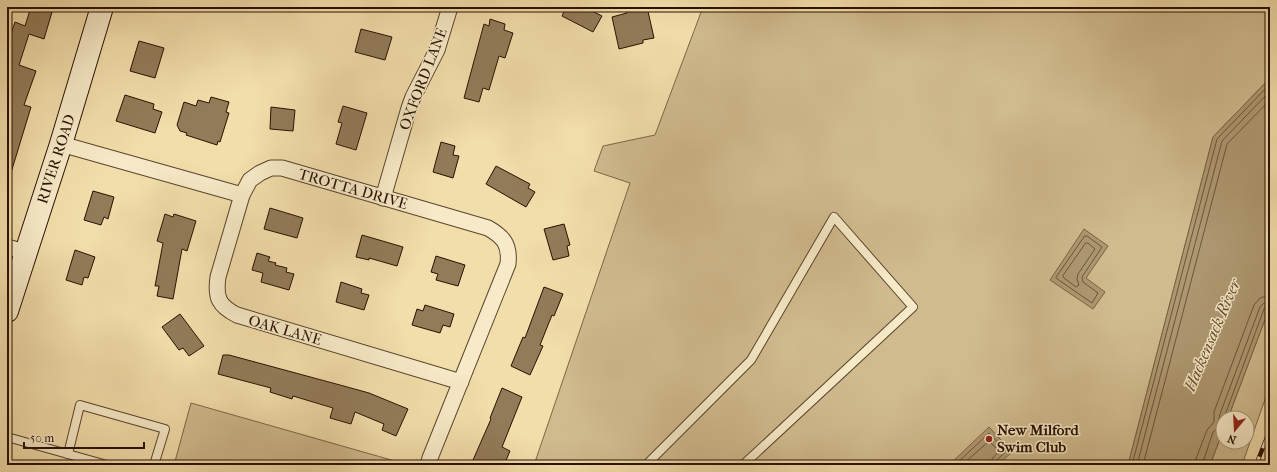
<svg xmlns="http://www.w3.org/2000/svg" width="1277" height="472" font-family="'IM FELL French Canon',serif">
<rect width="100%" height="100%" fill="#f2deab"/>
<filter id="stains"><feTurbulence type="fractalNoise" baseFrequency=".005" numOctaves="4"/><feColorMatrix values="0 0 0 0 .2 0 0 0 0 .09 0 0 0 0 .02 0 0 0 .5 -.17"/></filter>
<radialGradient id="worn" r=".72"><stop offset=".6" stop-color="#630" stop-opacity="0"/><stop offset="1" stop-color="#630" stop-opacity=".3"/></radialGradient>
<g fill="#d0bb8e" stroke="#7c6647">
<path d="M703 7H1270V78L1213 137 1128 465H534L630 183 594 171 603 146 655 135Z"/>
<path d="M1270 306V385L1242 465H1210L1223 431V442H1247V418H1228Z"/>
<path d="M191 403 409 465H174Z"/>
</g>
<g fill="#ae9871" stroke="#796244">
<path d="M1270 78V306L1228 418H1223V431L1210 465H1128L1213 137Z"/>
<path d="M1084 229 1108 246 1086 278 1105 292 1093 309 1050 280Z"/>
<path d="M989 427 1012 452 998 465H949Z"/>
</g>
<g fill="none" stroke-linecap="round" stroke-linejoin="round">
<g stroke="#6c5438" stroke-width="1">
<path d="M1085 236H1087L1102 247 1082 277 1083 282 1098 293 1092 303 1056 278Z"/>
<path d="M1086 243H1088L1095 249 1078 274 1077 279 1079 285 1076 287 1064 278 1063 276Z"/>
<path d="M1224 418 1264 309 1267 307 1270 306"/>
<path d="M955 465 989 433 1006 451 996 461 995 465"/>
<path d="M962 465 989 441 999 451 992 459 990 465"/>
<path d="M1132 465 1217 139 1270 84"/>
<path d="M1137 465 1222 141 1270 91"/>
<path d="M1143 465 1227 144 1270 100"/>
<path d="M1196 465V459L1207 430 1214 422V412L1254 305 1260 298 1270 295"/>
<path d="M1202 465 1213 432 1222 425 1219 419 1220 414 1260 307 1264 303 1270 301"/>
</g>
</g>
<g fill="#927b59" stroke="#291000">
<path d="M31 7H36L52 12 44 39 29 34 19 65 36 71 24 105 31 107 10 176 7 175V45L15 22 25 26Z"/>
<path d="M566 7H584L602 16 593 32 562 16Z"/>
<path d="M626 7H647L654 38 643 40V43L619 49 612 17 627 13Z"/>
<path d="M490 19 505 24 504 30 513 33 505 58 499 56 489 90 483 88 479 102 464 98 484 24 489 26Z"/>
<path d="M361 29 392 37 385 60 355 52Z"/>
<path d="M139 41 164 48 155 78 130 71Z"/>
<path d="M125 95 154 104 153 109 162 112 155 133 116 121Z"/>
<path d="M211 97 229 102 226 112 229 113 220 142 218 141 217 145 186 135 187 133 180 131 177 125 184 102 196 106 198 100 209 103Z"/>
<path d="M343 106 367 113 356 150 336 144 342 123 338 122Z"/>
<path d="M271 107 295 110 293 131 270 129Z"/>
<path d="M441 142 455 146 453 155 459 156 453 178 433 172Z"/>
<path d="M496 166 530 184 528 188 535 192 526 207 486 184Z"/>
<path d="M93 191 114 197 108 219 104 217 101 225 84 220Z"/>
<path d="M270 208 303 218 297 238 264 229Z"/>
<path d="M165 214 173 217 174 214 196 221 187 251 182 249 173 299 157 296 159 286H155L163 243 157 241Z"/>
<path d="M564 224 570 245 567 246 569 256 553 260 544 229Z"/>
<path d="M362 235 403 247 397 266 369 258V260L356 257Z"/>
<path d="M75 250 95 257 88 278 84 277 82 285 66 280Z"/>
<path d="M257 253 270 257 268 261 276 263 275 265 287 268 286 272 294 274 289 290 261 282 263 273 252 270Z"/>
<path d="M436 256 465 265 458 286 436 280 438 274 431 272Z"/>
<path d="M341 282 362 289 361 293 369 295 364 310 336 302Z"/>
<path d="M544 287 563 294 554 316 552 315 540 345 543 346 530 375 511 366 523 337 525 338Z"/>
<path d="M425 305 454 314 450 327 443 325 440 333 412 325 417 309 423 311Z"/>
<path d="M180 314 204 346 189 356 183 348 179 350 162 327Z"/>
<path d="M223 355H229L340 385 369 393 408 409 396 436 382 430 384 424 355 412 351 424 330 418 333 408 293 396 292 399 270 392 271 388 218 374Z"/>
<path d="M502 388 522 397 502 447 510 451 504 465H485L473 460 491 419 490 418Z"/>
</g>
<g fill="none" stroke-linecap="round" stroke-linejoin="round">
<g stroke="#5b442b" stroke-width="10">
<g id="lane">
<path d="M7 437 107 465"/>
<path d="M68 454 80 405 165 429 154 465"/>
<path d="M646 465 751 360 834 217 913 307 743 465"/>
</g>
</g>
<g stroke="#5b442b" stroke-width="17">
<g id="street">
<path d="M61 144 242 195"/>
<path d="M383 198 409 108 413 97 437 50 450 7"/>
<path d="M7 247 25 252"/>
<path d="M428 465 430 458 508 264C510 245 504 237 488 228L282 168H271L260 173 250 180 242 195 218 277C215 298 219 306 237 315L461 382"/>
</g>
</g>
<g stroke="#291000" stroke-width="24">
<path id="secondary" d="M7 311 61 144 102 7"/>
</g>
<use href="#lane" stroke="#f7eac8" stroke-width="8"/>
<use href="#street" stroke="#f7eac8" stroke-width="15"/>
<use href="#secondary" stroke="#f7eac8" stroke-width="22"/>
<g stroke="#291000" stroke-width="4.5">
<path id="rail" d="M1256 465 1270 430"/>
</g>
<use href="#rail" stroke="#f7eac8" stroke-width="3" stroke-dasharray="9" stroke-linecap="butt"/>
</g>
<circle fill="#8f2418" stroke="#f7eac8" stroke-width="1.5" cx="989" cy="439" r="4"/>
<g text-anchor="middle" dominant-baseline="central" stroke-width="3" stroke-linejoin="round" paint-order="stroke">
<g font-size="15" fill="#291000" stroke="#f7eac8">
<text transform="translate(423 79) rotate(-69)">OXFORD LANE</text>
<text transform="translate(56 159) rotate(-72)">RIVER ROAD</text>
<text transform="translate(353 189) rotate(16)">TROTTA DRIVE</text>
<text transform="translate(285 330) rotate(16)">OAK LANE</text>
</g>
<g font-size="15" font-weight="bold" fill="#291000" stroke="#f7eac8" text-anchor="start">
<text x="997" y="430">New Milford<tspan x="997" dy="17">Swim Club</tspan></text>
</g>
<g font-size="16" font-style="italic" fill="#654d33" stroke="#f7eac8">
<text transform="translate(1212 335) rotate(-67)">Hackensack River</text>
</g>
</g>
<rect width="1277" height="472" fill="none" stroke="#f2deab" stroke-width="24"/>
<rect x="8" y="8" width="1261" height="456" fill="none" stroke="#291000" stroke-width="2"/>
<rect x="12" y="12" width="1253" height="448" fill="none" stroke="#291000"/>
<g transform="translate(1235 430) rotate(198)"><circle r="19" fill="#f7eac8" stroke="#a59378"/>
<path d="M0-3L7 15L0 10L-7 15Z" fill="#8f2418"/>
<text y="-6" font-size="11" font-weight="bold" text-anchor="middle" fill="#291000">N</text>
</g>
<path d="M24 442v6h120v-6" fill="none" stroke="#291000" stroke-width="2"/>
<text x="30" y="442" font-size="12" fill="#291000" stroke="#f7eac8" stroke-width="3" paint-order="stroke">50 m</text>
<rect width="100%" height="100%" filter="url(#stains)"/>
<rect width="100%" height="100%" fill="url(#worn)"/>
</svg>
